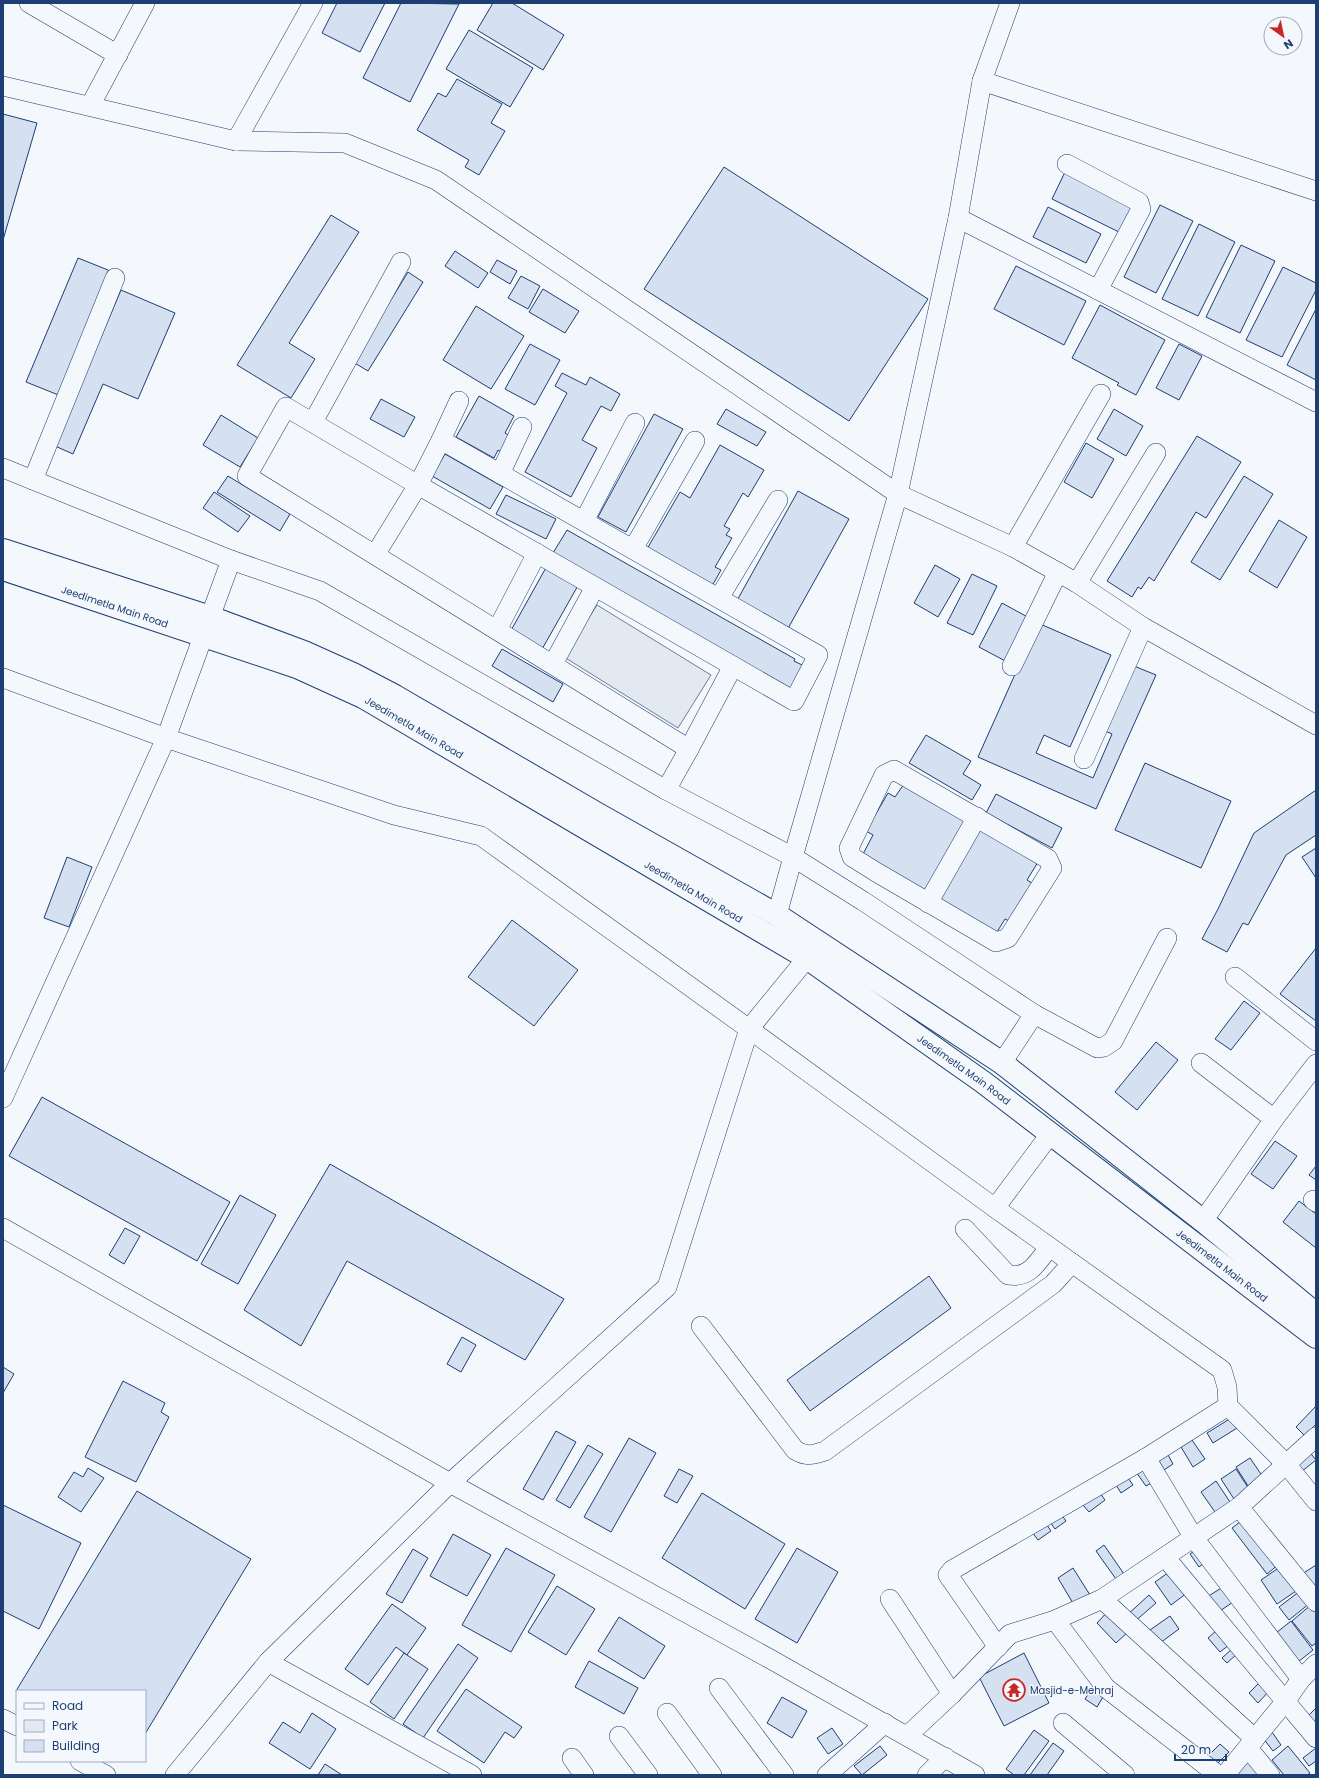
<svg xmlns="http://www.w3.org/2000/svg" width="1319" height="1778" font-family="Poppins,sans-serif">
<rect width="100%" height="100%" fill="#f4f7fb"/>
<path fill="#e3e9f0" stroke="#687fa3" d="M597 605 711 675 678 728 564 657Z"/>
<g fill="#d5e0f0" stroke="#1d3f73">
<path d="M337 3H385L360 52 322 33Z"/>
<path d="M401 3 459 4 410 102 363 78Z"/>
<path d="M493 3H512L564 35 543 70 477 30Z"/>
<path d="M469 30 533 68 510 107 446 69Z"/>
<path d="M457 79 502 104 491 123 505 131 479 175 465 167 469 160 417 130 438 93 446 97Z"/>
<path d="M3 114 37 123 3 240Z"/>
<path d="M724 167 928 299 849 421 644 289Z"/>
<path d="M1065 172 1136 207 1123 234 1052 199Z"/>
<path d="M1160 205 1193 221 1156 293 1124 277Z"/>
<path d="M1048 207 1101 234 1086 263 1033 237Z"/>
<path d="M331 215 359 232 289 343 315 359 291 398 237 365Z"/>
<path d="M1199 224 1235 242 1198 316 1162 299Z"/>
<path d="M1241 245 1275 261 1240 333 1206 317Z"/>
<path d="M455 251 488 273 478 288 445 266Z"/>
<path d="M78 258 113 272 61 396 26 382Z"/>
<path d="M497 260 517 271 510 284 490 272Z"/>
<path d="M1016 266 1086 301 1064 345 994 309Z"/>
<path d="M1283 267 1316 283V290L1282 357 1246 340Z"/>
<path d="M408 272 423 282 368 371 353 362Z"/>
<path d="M521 276 540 286 528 309 508 298Z"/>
<path d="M543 289 579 311 565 333 529 312Z"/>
<path d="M121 290 175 313 138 399 103 384 73 454 55 446Z"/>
<path d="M1100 305 1165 340 1136 395 1117 385 1119 383 1072 358Z"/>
<path d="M476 306 524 336 491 389 443 360Z"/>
<path d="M1316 309V380L1287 365Z"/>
<path d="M530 344 560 360 535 405 505 389Z"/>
<path d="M1179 344 1202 356 1179 400 1156 388Z"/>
<path d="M562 373 586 385 590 377 620 394 611 411 601 406 582 440 597 448 571 497 525 472 567 393 555 386Z"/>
<path d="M479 396 514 416 505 433 510 436 501 452 498 450 494 458 456 437Z"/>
<path d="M381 399 415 417 404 437 370 419Z"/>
<path d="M726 409 766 432 757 446 717 424Z"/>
<path d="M1114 409 1143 426 1126 456 1097 439Z"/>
<path d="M654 414 683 429 626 532 598 517Z"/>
<path d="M221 415 258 438 240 467 203 445Z"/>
<path d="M1197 436 1241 462 1206 518 1196 512 1154 581 1149 577 1141 589 1138 587 1132 597 1107 581Z"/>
<path d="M1086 443 1114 459 1092 498 1064 482Z"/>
<path d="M720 445 764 470 748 497 743 493 724 526 730 529 726 535 732 538 715 567 721 570 712 586 647 549 680 492 690 498Z"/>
<path d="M445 454 503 487 490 509 432 476Z"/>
<path d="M228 476 290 514 280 531 217 492Z"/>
<path d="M1244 476 1273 494 1220 580 1191 562Z"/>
<path d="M798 491 849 519 786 632 735 604Z"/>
<path d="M214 492 250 516 238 532 203 508Z"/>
<path d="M506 495 556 519 546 539 496 514Z"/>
<path d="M1279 520 1307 537 1277 588 1249 571Z"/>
<path d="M567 530 795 659 794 661 804 666 789 691 550 558Z"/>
<path d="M548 564 580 582 541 651 509 634Z"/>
<path d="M935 565 960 579 938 617 914 603Z"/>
<path d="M972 574 997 586 973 635 947 623Z"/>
<path d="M1002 603 1033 620 1009 663 979 647Z"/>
<path d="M1038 623 1111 655 1070 747 1044 735 1036 753 1093 778 1112 734 1105 731 1134 666 1156 675 1096 809 978 757Z"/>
<path d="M502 649 563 684 553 702 492 666Z"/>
<path d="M926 735 971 761 963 774 981 785 972 800 909 763Z"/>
<path d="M1145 763 1231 801 1201 868 1115 830Z"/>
<path d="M904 784 966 819 925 890 863 854 873 835 866 831 888 793 895 797Z"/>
<path d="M1316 790V835L1286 855 1248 925 1243 923 1227 952 1202 939 1218 909 1254 833Z"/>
<path d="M996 794 1062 828 1052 848 986 813Z"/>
<path d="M977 827 1038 862 1027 880 1035 885 1013 923 1005 919 997 932 936 898Z"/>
<path d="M1316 848V878L1302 857Z"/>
<path d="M67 857 92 867 69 927 44 918Z"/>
<path d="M512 920 578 970 534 1026 468 977Z"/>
<path d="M1316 948V1021L1280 994Z"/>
<path d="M1244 1001 1260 1013 1231 1050 1215 1039Z"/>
<path d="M1156 1042 1178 1060 1137 1110 1115 1092Z"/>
<path d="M42 1097 230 1202 197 1261 9 1156Z"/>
<path d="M1275 1141 1297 1156 1273 1189 1251 1174Z"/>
<path d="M330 1164 564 1299 525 1360 347 1261 301 1346 244 1310Z"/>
<path d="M1316 1166V1180L1309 1175Z"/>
<path d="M240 1195 276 1215 238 1284 201 1264Z"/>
<path d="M1299 1201 1316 1214V1248L1283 1222Z"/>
<path d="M125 1228 140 1236 124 1264 109 1255Z"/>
<path d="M929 1276 951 1308 810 1411 787 1380Z"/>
<path d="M462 1337 476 1345 461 1372 447 1364Z"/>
<path d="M3 1367 14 1374 3 1393Z"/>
<path d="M123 1381 165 1403 161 1412 169 1417 136 1482 85 1457Z"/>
<path d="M1316 1406V1424L1305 1436 1296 1427Z"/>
<path d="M1236 1415 1242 1425 1213 1443 1207 1433Z"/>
<path d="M556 1431 576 1442 543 1500 523 1489Z"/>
<path d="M629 1438 656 1453 611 1532 584 1517Z"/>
<path d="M1192 1440 1205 1459 1193 1467 1181 1447Z"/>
<path d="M588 1445 603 1454 570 1508 556 1500Z"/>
<path d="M1308 1450 1316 1460 1301 1472 1293 1462Z"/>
<path d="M1167 1453 1173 1464 1164 1470 1158 1459Z"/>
<path d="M1250 1458 1265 1480 1250 1489 1236 1467Z"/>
<path d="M1145 1466 1155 1481 1146 1486 1136 1472Z"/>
<path d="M88 1468 104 1478 81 1512 58 1497 74 1472 83 1477Z"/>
<path d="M679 1469 693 1476 677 1503 664 1496Z"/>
<path d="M1236 1469 1249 1489 1234 1499 1221 1479Z"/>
<path d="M1128 1478 1133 1485 1121 1493 1116 1485Z"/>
<path d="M1216 1481 1230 1502 1215 1512 1201 1492Z"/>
<path d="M137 1491 251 1559 145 1734V1691H16Z"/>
<path d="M702 1493 785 1544 745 1609 662 1558Z"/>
<path d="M1100 1493 1105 1500 1089 1512 1083 1505Z"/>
<path d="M3 1505 81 1543 39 1629 3 1611Z"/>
<path d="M1061 1514 1066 1521 1055 1529 1050 1522Z"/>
<path d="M1244 1519 1279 1564 1267 1574 1232 1528Z"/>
<path d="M1045 1522 1051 1531 1038 1540 1032 1532Z"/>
<path d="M453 1534 491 1555 467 1596 430 1576Z"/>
<path d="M1104 1545 1124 1574 1116 1579 1096 1551Z"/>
<path d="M506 1548 555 1575 511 1652 462 1625Z"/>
<path d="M797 1548 838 1572 797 1643 755 1619Z"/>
<path d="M1198 1548 1207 1561 1199 1567 1190 1554Z"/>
<path d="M413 1549 428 1558 402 1603 386 1594Z"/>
<path d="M1283 1565 1299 1589 1277 1604 1261 1580Z"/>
<path d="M1316 1565V1589L1302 1574Z"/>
<path d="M1073 1568 1090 1595 1074 1605 1058 1578Z"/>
<path d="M1172 1570 1187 1593 1171 1605 1155 1582Z"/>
<path d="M1226 1585 1236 1600 1217 1613 1207 1597Z"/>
<path d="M557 1586 595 1609 566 1655 528 1632Z"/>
<path d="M1300 1591 1310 1603 1289 1620 1279 1607Z"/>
<path d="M1149 1595 1156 1603 1133 1623 1126 1616Z"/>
<path d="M392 1604 426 1628 407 1655 396 1647 368 1685 345 1669Z"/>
<path d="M1312 1604 1316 1609V1643L1312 1646 1292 1621Z"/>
<path d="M1109 1610 1129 1631 1116 1643 1097 1623Z"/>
<path d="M1170 1616 1179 1629 1160 1643 1150 1630Z"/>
<path d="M619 1617 665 1646 644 1679 598 1651Z"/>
<path d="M1291 1621 1313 1650 1298 1662 1276 1633Z"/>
<path d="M1217 1630 1229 1645 1220 1652 1208 1638Z"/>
<path d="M458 1644 478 1658 423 1738 403 1724Z"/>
<path d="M1233 1648 1238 1653 1227 1663 1222 1658Z"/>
<path d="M404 1653 428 1669 394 1719 370 1702Z"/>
<path d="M1024 1653 1049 1703 1004 1726 979 1677Z"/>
<path d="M589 1661 638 1688 624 1714 575 1687Z"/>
<path d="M1262 1680 1271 1689 1258 1703 1249 1693Z"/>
<path d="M1094 1685 1106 1692 1097 1707 1085 1699Z"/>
<path d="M466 1689 522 1727 514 1738 505 1732 484 1763 437 1731Z"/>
<path d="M782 1697 807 1711 792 1738 767 1723Z"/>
<path d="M1316 1708V1720L1309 1726 1304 1720Z"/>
<path d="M312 1713 336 1729 310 1769 269 1743 283 1722 300 1733Z"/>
<path d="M832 1728 843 1744 828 1754 817 1738Z"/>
<path d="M1034 1730 1049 1741 1024 1775H1014L1006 1769Z"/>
<path d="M1272 1732 1281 1745 1273 1751 1263 1738Z"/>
<path d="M1053 1743 1064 1751 1047 1775H1030Z"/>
<path d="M1220 1744 1229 1752 1215 1766 1206 1758Z"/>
<path d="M880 1746 887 1755 862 1775 854 1766Z"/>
<path d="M1288 1746 1310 1773 1307 1775H1284L1272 1760Z"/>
<path d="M1316 1748V1761L1309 1766 1303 1758Z"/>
<path d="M1249 1756 1266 1775H1238L1233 1769Z"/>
<path d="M325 1764 342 1775H318Z"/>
</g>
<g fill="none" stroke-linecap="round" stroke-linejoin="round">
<g stroke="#1d3f73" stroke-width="20">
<g id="minor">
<path d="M29 3 118 55"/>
<path d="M982 81 1316 191"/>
<path d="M3 86 236 141 345 143 436 180 898 494 1013 547 1077 583 1143 627 1316 725"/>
<path d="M90 106 145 3"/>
<path d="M236 141 313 3"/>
<path d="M1067 164 1139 202 1141 209 1098 290"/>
<path d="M958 218 1316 402"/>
<path d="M313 422 401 262"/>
<path d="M441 440 818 655 794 701 418 485Z"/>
<path d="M441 440 459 401"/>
<path d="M3 468 231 560 320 591 666 790 793 857 863 901 1034 1014 1002 1063"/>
<path d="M500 474 522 427"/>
<path d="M33 480 115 278"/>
<path d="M584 521 635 423"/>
<path d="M1013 547 1101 394"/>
<path d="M633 549 695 441"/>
<path d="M375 555 418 485 286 407 247 476 689 749 733 666"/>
<path d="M1077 583 1156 453"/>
<path d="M719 598 778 500"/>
<path d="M497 630 537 553"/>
<path d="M553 664 595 587"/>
<path d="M1012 666 1058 572"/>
<path d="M3 678 166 738 394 815 481 836 749 1029 995 1208 1222 1370 1227 1387 1228 1406 1287 1465 1316 1501"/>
<path d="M1084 759 1143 627"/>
<path d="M894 770 1048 859 1052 868 1008 938 996 942 876 872 852 857 849 848 884 775Z"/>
<path d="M666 790 689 749"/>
<path d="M928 903 977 817"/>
<path d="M777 915 793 857 898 494 958 218 982 81 1010 3"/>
<path d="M1235 977 1316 1041"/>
<path d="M1034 1014 1097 1048 1104 1047 1113 1041 1167 938"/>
<path d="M1201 1063 1274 1119"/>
<path d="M3 1098 166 738 231 560"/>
<path d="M1313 1200 1316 1202"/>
<path d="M995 1208 1051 1133"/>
<path d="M1203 1221 1274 1119 1316 1064"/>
<path d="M3 1228 450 1483 772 1660 975 1775"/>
<path d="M965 1229 1008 1275C1029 1279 1038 1262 1049 1247"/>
<path d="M701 1326 795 1450C806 1457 813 1455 825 1451L1053 1284 1072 1263"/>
<path d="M1146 1458 1194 1538 1301 1679"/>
<path d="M1239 1507 1316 1602"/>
<path d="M1165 1557 1316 1738"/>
<path d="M890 1599 952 1694"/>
<path d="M1102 1599 1255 1739"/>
<path d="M1055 1620 1106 1688 1218 1775"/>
<path d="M998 1647 948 1575 952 1570 1146 1458 1228 1406"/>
<path d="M268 1662 472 1775"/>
<path d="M719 1688 784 1775"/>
<path d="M667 1713 712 1775"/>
<path d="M3 1719 17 1726"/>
<path d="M1063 1723 1125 1775"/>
<path d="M619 1736 648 1775"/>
<path d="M907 1736 952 1694 1010 1634 1055 1620 1102 1599 1239 1507 1316 1437"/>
<path d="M1248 1748 1270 1775"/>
<path d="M572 1758 584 1775"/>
<path d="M80 1761 106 1775"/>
<path d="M175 1775 268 1662 450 1483 667 1287 749 1029 807 958"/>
<path d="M827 1775 885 1723"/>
<path d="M927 1775 945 1757"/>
<path d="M1225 1775 1285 1702 1301 1679 1316 1664"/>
</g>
</g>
<g stroke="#1d3f73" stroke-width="24">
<g id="major">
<path d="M3 550 210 617 304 652 353 674 395 696 596 813 777 915 1002 1063 1203 1221 1316 1314"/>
<path id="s1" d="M3 569 297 667 363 697 807 958 983 1082 1316 1337"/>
</g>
</g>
<use href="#minor" stroke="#f4f7fb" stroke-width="19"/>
<use href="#major" stroke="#f4f7fb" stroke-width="22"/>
</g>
<defs>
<g id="temple-ring" transform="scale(1.15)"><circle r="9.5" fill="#f4f7fb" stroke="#c62828" stroke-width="1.5"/><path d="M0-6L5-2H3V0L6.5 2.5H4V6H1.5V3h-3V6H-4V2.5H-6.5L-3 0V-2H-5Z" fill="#c62828"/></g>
</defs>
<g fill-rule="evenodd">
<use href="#temple-ring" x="1014" y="1690"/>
</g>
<g text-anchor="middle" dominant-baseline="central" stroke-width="3" stroke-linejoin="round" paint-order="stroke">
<g font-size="10" fill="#1d3f73" stroke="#f4f7fb">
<text stroke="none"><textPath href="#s1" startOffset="118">Jeedimetla Main Road</textPath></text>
<text stroke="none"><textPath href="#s1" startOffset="442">Jeedimetla Main Road</textPath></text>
<text stroke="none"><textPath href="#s1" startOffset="766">Jeedimetla Main Road</textPath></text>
<text stroke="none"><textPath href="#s1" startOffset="1090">Jeedimetla Main Road</textPath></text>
<text stroke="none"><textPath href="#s1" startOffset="1414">Jeedimetla Main Road</textPath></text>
</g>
<g font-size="10" fill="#1d3f73" stroke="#f4f7fb" text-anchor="start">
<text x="1030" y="1690">Masjid-e-Mehraj</text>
</g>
</g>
<rect width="1319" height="1778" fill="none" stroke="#1d3f73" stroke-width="8"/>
<rect x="16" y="1690" width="130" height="72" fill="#f4f7fb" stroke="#9eadc5"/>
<rect x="24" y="1703" width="20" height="6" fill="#f4f7fb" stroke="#9eadc5"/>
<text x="52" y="1710" font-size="12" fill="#1d3f73">Road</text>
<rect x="24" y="1720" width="20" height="12" fill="#e3e9f0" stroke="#9eadc5"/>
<text x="52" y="1730" font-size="12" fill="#1d3f73">Park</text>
<rect x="24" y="1740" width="20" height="12" fill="#d5e0f0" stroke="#9eadc5"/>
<text x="52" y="1750" font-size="12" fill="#1d3f73">Building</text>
<g transform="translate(1283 36) rotate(147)"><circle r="19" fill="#f4f7fb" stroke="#9eadc5"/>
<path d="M0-3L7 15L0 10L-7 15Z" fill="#c62828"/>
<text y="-6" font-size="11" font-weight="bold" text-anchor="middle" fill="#1d3f73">N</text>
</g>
<path d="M1175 1754v6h51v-6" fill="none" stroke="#1d3f73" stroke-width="2"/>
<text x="1181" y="1754" font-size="12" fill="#1d3f73" stroke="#f4f7fb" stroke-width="3" paint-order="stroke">20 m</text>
</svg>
